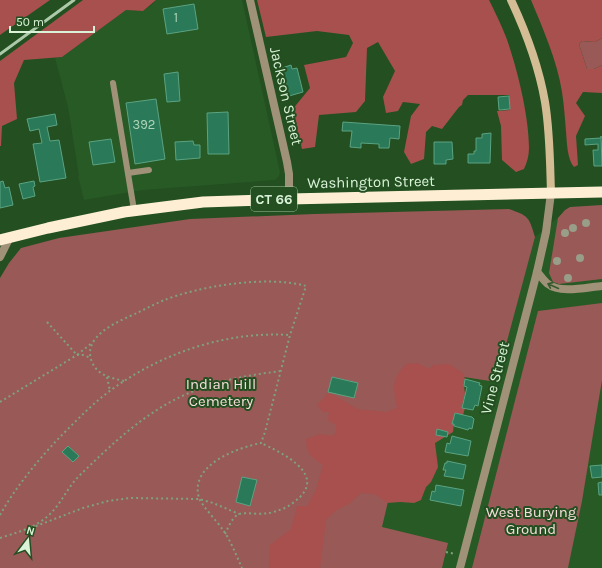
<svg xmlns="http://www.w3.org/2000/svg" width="602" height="568" font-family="Karla,sans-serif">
<rect width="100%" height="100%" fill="#234f21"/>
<g fill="#285a25">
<path d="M156 0H242L280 172 279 176 275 180 143 190 84 200 78 176H79L68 107 55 58 62 57 126 10 143 11 153 4Z"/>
<path d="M602 205V568H332L408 416 516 305 535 237 570 207Z"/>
</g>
<g fill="#985957">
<path d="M602 38V65L594 69H587L579 44 582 41 595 42Z"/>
<path d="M602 205V279L559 284 553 282 549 273 558 218 565 210 570 207Z"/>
<path d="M509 209C529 216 529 217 535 237L496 382 419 370 382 527 448 543 442 568H0V278L9 263 21 248 59 238 190 219 314 214Z"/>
<path d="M602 303V380L582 501 568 568H472L538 311Z"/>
</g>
<g fill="#a7504e">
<path d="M0 0H50L0 35Z"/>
<path d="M83 0H156L143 11 126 10 62 57 24 60 14 83 17 119 2 126 1 146H0V61Z"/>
<path d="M257 0H489C495 12 501 24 506 37 517 67 529 116 529 148 529 156 527 162 524 169L516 172 502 160 501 126 497 111 510 110 509 95H468L463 100 462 105 459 107 442 129 432 126 426 132 424 159 411 164 404 152 411 116 420 104 403 102 398 111 386 113 383 97 395 71 378 42 367 48 365 101 356 112 319 115 315 147 302 149 292 110 310 88 304 65 346 57 353 43 349 35 317 31 266 37Z"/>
<path d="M531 0H602V38L595 42 582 41 579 44 587 69H594L602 65V93L583 92 576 103 585 116 576 136 578 165 574 167C567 159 567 143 566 132 565 119 564 105 562 92 557 60 543 29 531 0Z"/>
<path d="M417 363 430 369 433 365 449 364 463 373 465 379 464 386 465 394 462 407 465 408 463 415 455 413 452 424H454L453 432 435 443 438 467 431 482 426 487 421 500 414 503 400 502 387 503 375 494 361 493 349 504 335 511 326 520 320 568H269L270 545 291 529 297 506H307L316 490 323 465C311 456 307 455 306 439L320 434 333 436 336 432V425L328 420 329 412H323L317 405 328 393 334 395 357 409 386 412 397 408C393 388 391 380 406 364Z"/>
</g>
<g fill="#2a7958" stroke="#5ba382">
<path d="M194 4 198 29 167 34 163 9Z"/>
<path d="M291 65 292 69 297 68 303 92 289 96 282 68Z"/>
<path d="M178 72 180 101 167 102 164 74Z"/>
<path d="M509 96 510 109 499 110 498 97Z"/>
<path d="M156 99 165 159 135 164 126 103Z"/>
<path d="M228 112 229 154H208L207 113Z"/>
<path d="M55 114 57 125 47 127 50 141 59 140 66 178 40 182 33 144 42 143 39 129 30 131 27 119Z"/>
<path d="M343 122 400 126 399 139 390 138 389 148H379V144L361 143V148L350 147 352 131H342Z"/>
<path d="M491 133 490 163H468V154H474V151H476V138H482V134Z"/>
<path d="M601 136 602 166H594L593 150H598V144L585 145V139L601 138Z"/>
<path d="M111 139 115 162 93 165 89 142Z"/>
<path d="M193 141 194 145H200V158L176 160 175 142Z"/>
<path d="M434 142H452L453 159 446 160V164H434Z"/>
<path d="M3 181 5 188 9 187 13 205 0 208V182Z"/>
<path d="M34 181 35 186 33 187 35 196 23 199 19 184Z"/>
<path d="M332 377 358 383 354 398 328 392Z"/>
<path d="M465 379 480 383 479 385 482 386 478 406 475 405 473 410 462 408 467 387 464 386Z"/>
<path d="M455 413 472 417 474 419 472 429 469 428 468 430 454 426V424H452Z"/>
<path d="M437 429 448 432 447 437 436 435Z"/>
<path d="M452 436 471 441 468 456 445 452 447 443 450 444Z"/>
<path d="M68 446 79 456 73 462 62 452Z"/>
<path d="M447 461 466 465 463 479 444 476 446 470H443L445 463H447Z"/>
<path d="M602 465V477L592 478 590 466Z"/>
<path d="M242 477 257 480 250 506 236 502Z"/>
<path d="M602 482V495H599L598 483Z"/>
<path d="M436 485 464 490 461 506 430 500 432 491 435 492Z"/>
</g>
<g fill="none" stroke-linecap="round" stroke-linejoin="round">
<g stroke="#7fa17d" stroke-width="2" stroke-dasharray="2 3" stroke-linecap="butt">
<path d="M47 322 77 355 93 342"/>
<path d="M107 377 110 391"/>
<path d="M124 381C111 378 97 375 92 362 81 336 119 321 137 313 145 309 153 305 162 301 198 286 268 275 306 286L290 335 265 432 261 443C237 448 189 465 199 498 202 506 217 521 223 530 231 541 236 555 242 568"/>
<path d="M0 402 77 355H83L91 358"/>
<path d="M0 515C15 488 38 460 59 438 76 421 92 404 111 390 162 353 226 331 290 335"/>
<path d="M31 528 83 508 108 501 130 498 199 499 213 503 239 514"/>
<path d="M225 534C228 528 232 517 239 514 246 512 259 515 267 513 272 513 277 511 282 509 289 507 295 501 300 497 325 472 278 451 261 443"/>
<path d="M0 538C18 532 35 528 49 515 61 504 67 488 79 476 112 444 146 411 189 393 218 380 250 375 281 371"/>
<path d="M446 552 455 554"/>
</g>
<g stroke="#a09278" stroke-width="6">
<path d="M113 83 134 210"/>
<path d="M128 173 149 170"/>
</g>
<g stroke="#a09278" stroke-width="8">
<path d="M250 0 287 162 289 174V199"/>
<path d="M0 257 10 237"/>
<path d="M537 272C541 276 544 281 548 284 560 294 588 287 602 286"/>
</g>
<path stroke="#a09278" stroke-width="8" d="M460 568 537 272 546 232 551 193"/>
<path stroke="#d4bd94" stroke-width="8" d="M511 0C526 32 539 67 545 102 550 132 550 163 551 193"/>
<path stroke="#feefd4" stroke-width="11" d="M0 240 48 228 124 212 203 202 289 199 602 192"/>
<path stroke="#acc9aa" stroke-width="3" d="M0 54 74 0"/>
</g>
<g fill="#989e88">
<circle cx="586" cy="223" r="4"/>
<circle cx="573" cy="228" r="4"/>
<circle cx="565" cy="233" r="4"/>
<circle cx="580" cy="258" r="4"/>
<circle cx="557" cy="261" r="4"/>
<circle cx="568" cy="278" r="4"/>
</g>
<defs><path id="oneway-shaft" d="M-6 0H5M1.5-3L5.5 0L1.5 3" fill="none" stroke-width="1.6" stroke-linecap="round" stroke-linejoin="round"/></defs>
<use stroke="#36592e" href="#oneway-shaft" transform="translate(553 286) rotate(-156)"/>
<g text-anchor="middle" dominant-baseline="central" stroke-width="4" stroke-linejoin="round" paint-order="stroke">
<g font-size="13" fill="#aed4b8">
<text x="176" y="17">1</text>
<text x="144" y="124">392</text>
</g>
<rect fill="#234f21" stroke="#a3c2a1" stroke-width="1" x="251" y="187" width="46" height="24" rx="3"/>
<g font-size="14" font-weight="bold" fill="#daf3d8">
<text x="274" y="199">CT 66</text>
</g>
<g font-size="15" fill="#daf3d8" stroke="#234f21">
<text transform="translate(286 96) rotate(77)">Jackson Street</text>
<text transform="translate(371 182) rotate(-1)">Washington Street</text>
<text transform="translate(495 378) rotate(-75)">Vine Street</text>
</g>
<g font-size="15" fill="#f8dedc" stroke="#234f21">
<text x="221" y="384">Indian Hill<tspan x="221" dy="17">Cemetery</tspan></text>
<text x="531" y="512">West Burying<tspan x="531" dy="17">Ground</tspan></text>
</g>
</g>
<g transform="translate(28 540) rotate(16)" stroke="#234f21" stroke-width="3" paint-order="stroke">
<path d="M0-3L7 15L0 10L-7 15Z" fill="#daf3d8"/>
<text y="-6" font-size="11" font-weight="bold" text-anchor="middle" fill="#daf3d8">N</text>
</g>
<path d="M10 26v6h84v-6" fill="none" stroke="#daf3d8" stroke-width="2"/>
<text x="16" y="26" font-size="12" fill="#daf3d8" stroke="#234f21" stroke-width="3" paint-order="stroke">50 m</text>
</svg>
